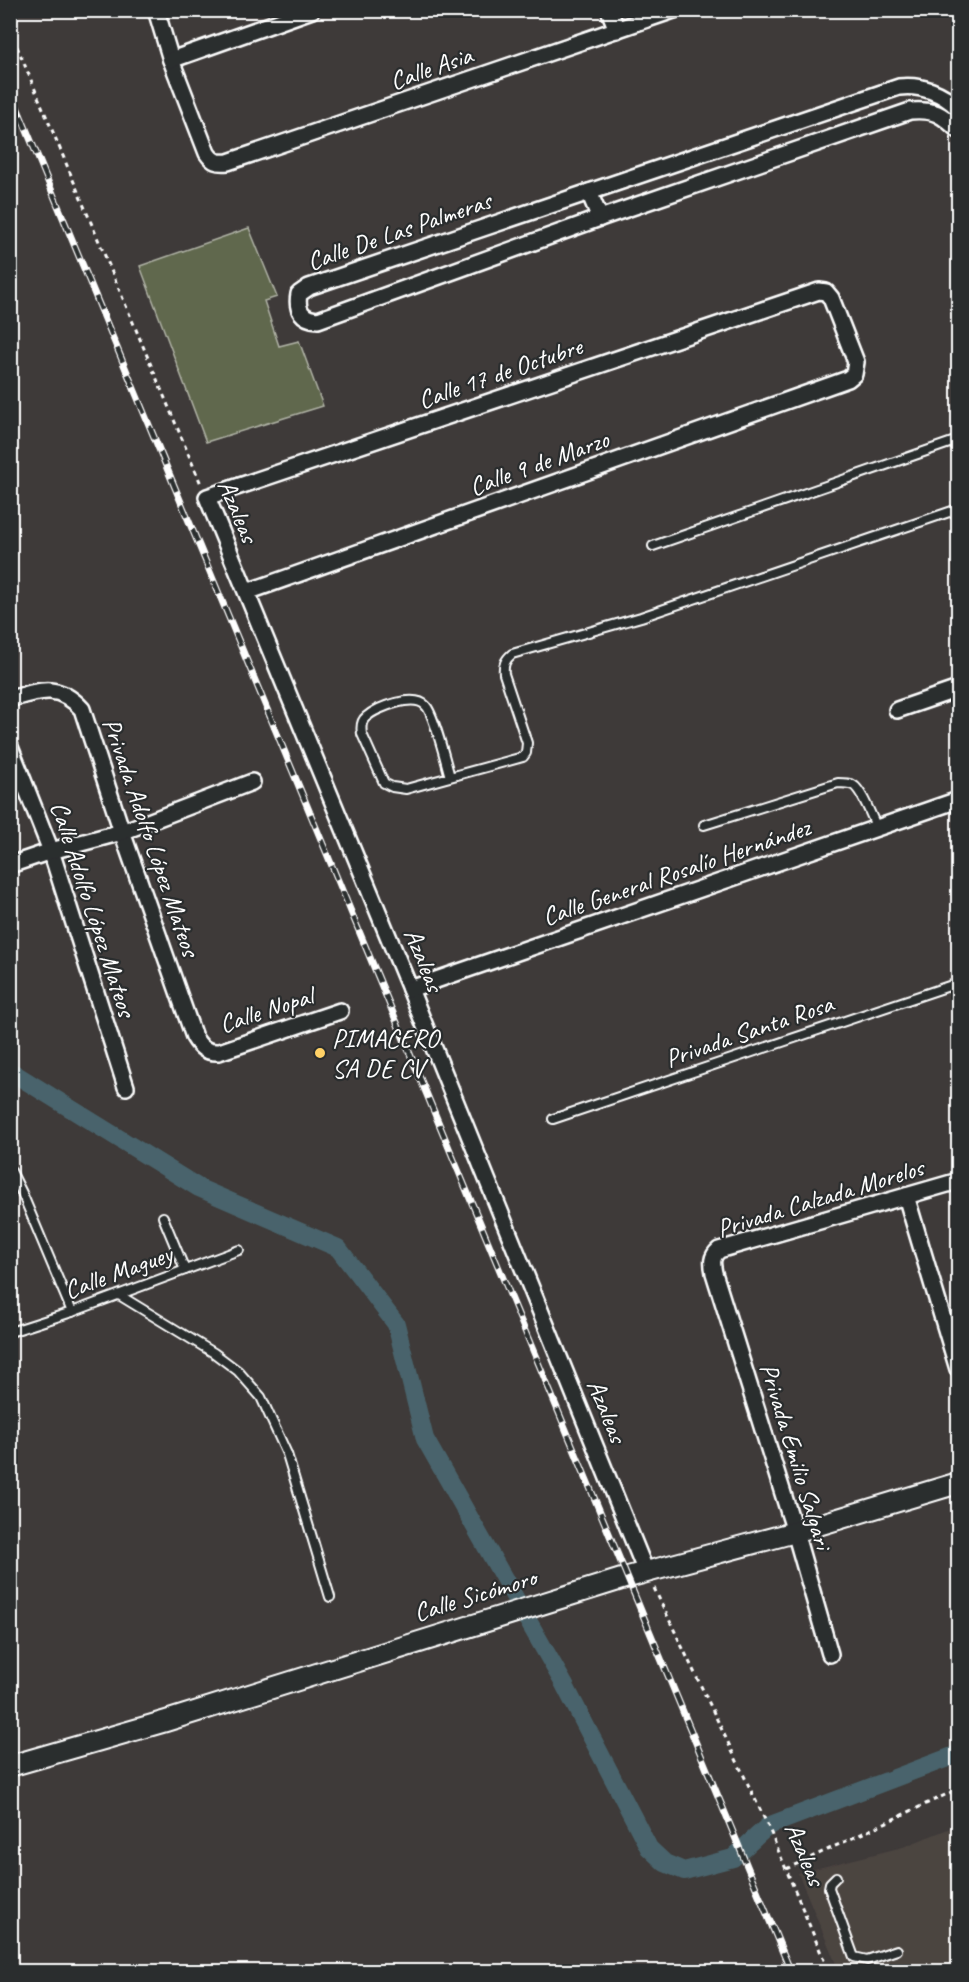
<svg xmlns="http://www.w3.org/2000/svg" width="969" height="1982" font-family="Caveat,sans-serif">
<rect width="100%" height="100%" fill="#3e3a39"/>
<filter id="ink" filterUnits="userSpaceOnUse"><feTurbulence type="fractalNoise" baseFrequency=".0167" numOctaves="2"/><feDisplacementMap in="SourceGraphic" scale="12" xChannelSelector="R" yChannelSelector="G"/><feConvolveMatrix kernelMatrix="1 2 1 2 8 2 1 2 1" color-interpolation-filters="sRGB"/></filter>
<g filter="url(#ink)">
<path fill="#4c4441" d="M958 1825V1971H839L798 1873 903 1847Z"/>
<path fill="#60674e" stroke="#b0b3a6" stroke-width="1.5" d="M249 228 277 297 264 301 279 346 299 341 323 406 206 442 140 266Z"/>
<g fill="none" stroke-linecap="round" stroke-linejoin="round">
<path stroke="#48646c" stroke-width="18" d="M10 1071 199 1188 338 1248 396 1324 425 1439 564 1684 649 1848 665 1863 684 1871 733 1858 768 1826 958 1754"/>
<g stroke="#fff" stroke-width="12">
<g id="service">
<path d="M653 546 958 440"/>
<path d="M450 777C446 763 434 714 426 706 415 693 377 707 366 717 361 721 361 728 362 734L384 783 392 787 406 789 523 757 526 753 527 743 504 674C503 665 505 660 512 654L641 617 958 509"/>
<path d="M704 825 838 783C843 783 848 783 853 785 862 790 872 818 877 828"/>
<path d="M553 1119 958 983"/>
<path d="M10 1169 22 1193 72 1312"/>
<path d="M163 1217 185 1270"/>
<path d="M119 1295 214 1353 238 1371 261 1397 287 1454 330 1597"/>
<path d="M10 1332 72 1312 239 1250"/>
<path d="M836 1877 830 1883 829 1888 854 1957 867 1960 897 1950"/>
</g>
</g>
<g stroke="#fff" stroke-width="20">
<g id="minor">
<path d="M156 10 171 60 207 153C213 162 217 163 228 162L674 10"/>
<path d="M609 10 617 30"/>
<path d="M171 60 312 10"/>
<path d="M958 108C943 93 921 84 899 87L309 287 299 294C296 310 302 319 318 320L600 218 910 111C934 109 942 114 958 130"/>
<path d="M589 192 600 218"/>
<path d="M247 592 848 379 854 374 856 362 831 298 826 292 819 291 207 497 410 989 646 1572"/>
<path d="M10 699C41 690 58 683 82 709L122 832 194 1037C200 1047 206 1053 219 1052L340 1011"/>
<path d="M897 710 958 689"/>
<path d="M10 747 51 851 126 1087"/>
<path d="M10 865 51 851 122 832 252 782"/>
<path d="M410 989 958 800"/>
<path d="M906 1196 958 1369"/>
<path d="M830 1654 795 1532 714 1273C712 1263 711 1257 719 1250L958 1181"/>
</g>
</g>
<g stroke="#fff" stroke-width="24">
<path id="tertiary" d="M10 1766 166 1721 628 1577 795 1532 958 1483"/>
</g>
<g stroke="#fff" stroke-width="3" stroke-dasharray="4.5 4.5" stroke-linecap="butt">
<path d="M10 30 201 484"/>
<path d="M654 1588 768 1826 829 1972"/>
<path d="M786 1869 958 1789"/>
</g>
<use href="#service" stroke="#2a2d2e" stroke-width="8"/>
<use href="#minor" stroke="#2a2d2e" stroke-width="15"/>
<use href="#tertiary" stroke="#2a2d2e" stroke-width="20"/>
<g stroke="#fff" stroke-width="7">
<path id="rail" d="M10 90 791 1972"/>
</g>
<use href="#rail" stroke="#2a2d2e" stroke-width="4.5" stroke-dasharray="14" stroke-linecap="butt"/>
</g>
</g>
<circle fill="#ffd166" stroke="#2a2d2e" stroke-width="2" cx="320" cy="1053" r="6"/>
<g text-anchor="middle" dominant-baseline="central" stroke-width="4.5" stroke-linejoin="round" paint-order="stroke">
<g font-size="26" fill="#fff" stroke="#2a2d2e">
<text transform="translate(431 68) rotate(-19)">Calle Asia</text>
<text transform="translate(399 231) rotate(-19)">Calle De Las Palmeras</text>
<text transform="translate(500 373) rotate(-19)">Calle 17 de Octubre</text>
<text transform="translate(539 463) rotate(-20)">Calle 9 de Marzo</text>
<text transform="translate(238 511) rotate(67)">Azaleas</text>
<text transform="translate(151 837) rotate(71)">Privada Adolfo López Mateos</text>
<text transform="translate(676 872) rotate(-19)">Calle General Rosalío Hernández</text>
<text transform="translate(93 909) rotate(72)">Calle Adolfo López Mateos</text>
<text transform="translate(424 960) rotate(68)">Azaleas</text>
<text transform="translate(266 1010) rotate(-18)">Calle Nopal</text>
<text transform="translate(749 1031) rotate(-19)">Privada Santa Rosa</text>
<text transform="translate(820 1198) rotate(-17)">Privada Calzada Morelos</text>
<text transform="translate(118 1272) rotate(-20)">Calle Maguey</text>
<text transform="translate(607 1411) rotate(68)">Azaleas</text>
<text transform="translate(796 1456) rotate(73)">Privada Emilio Salgari</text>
<text transform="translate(475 1595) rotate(-17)">Calle Sicómoro</text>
<text transform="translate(805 1854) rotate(67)">Azaleas</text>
</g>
<g font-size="26" fill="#fff" stroke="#2a2d2e" text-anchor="start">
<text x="332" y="1038">PIMACERO<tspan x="332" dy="30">SA DE CV</tspan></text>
</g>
</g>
<rect width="969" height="1982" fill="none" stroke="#2a2d2e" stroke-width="36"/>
<rect x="18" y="18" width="933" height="1946" fill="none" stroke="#fff" stroke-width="2" filter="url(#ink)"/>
</svg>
